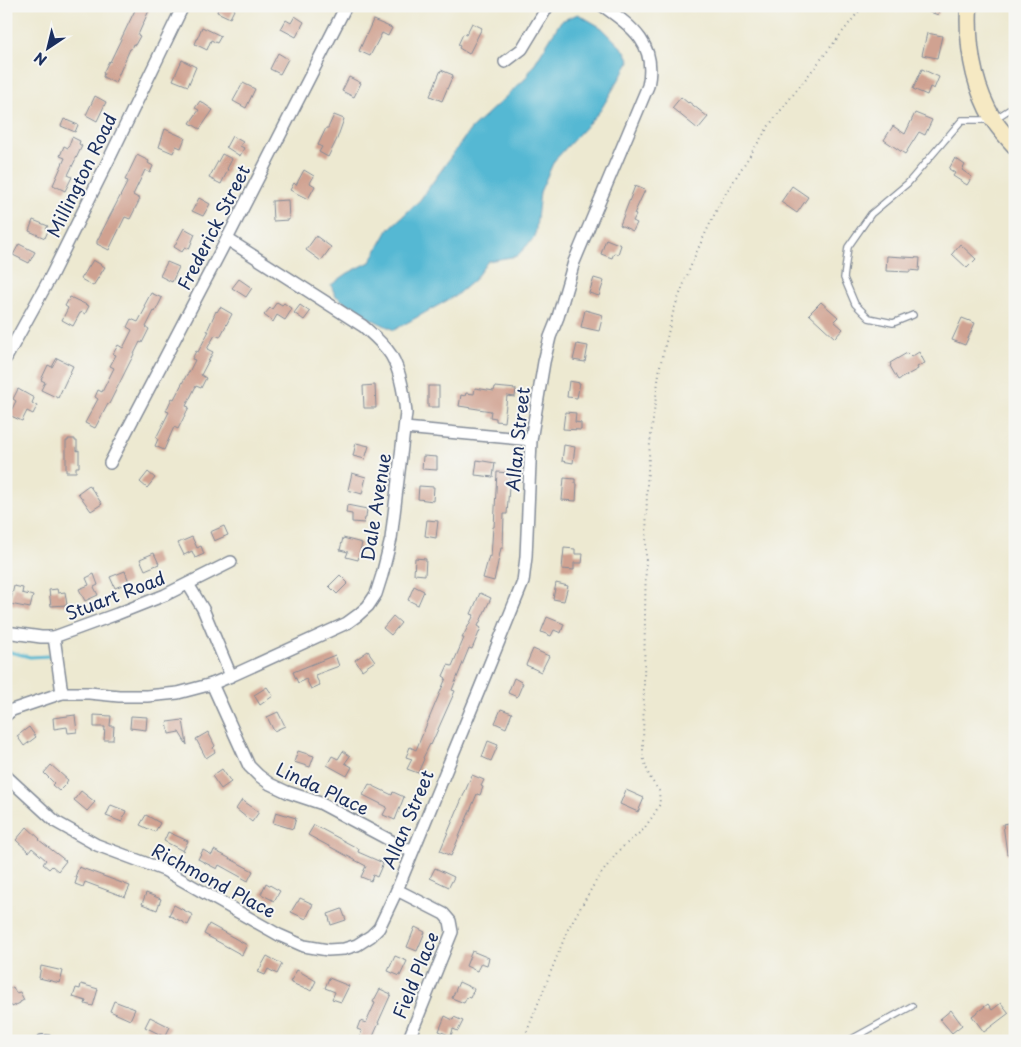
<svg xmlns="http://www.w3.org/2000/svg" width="1021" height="1047" font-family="'Playpen Sans',sans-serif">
<rect width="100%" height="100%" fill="#f6f6f2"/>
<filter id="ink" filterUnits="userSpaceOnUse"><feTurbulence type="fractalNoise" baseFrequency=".02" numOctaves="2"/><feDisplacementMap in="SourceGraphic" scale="10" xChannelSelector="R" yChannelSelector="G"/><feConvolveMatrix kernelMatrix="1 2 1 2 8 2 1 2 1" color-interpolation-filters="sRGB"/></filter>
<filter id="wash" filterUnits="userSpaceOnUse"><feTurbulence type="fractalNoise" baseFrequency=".0096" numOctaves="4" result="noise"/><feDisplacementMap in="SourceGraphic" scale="20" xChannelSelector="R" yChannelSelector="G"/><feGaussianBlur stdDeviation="1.12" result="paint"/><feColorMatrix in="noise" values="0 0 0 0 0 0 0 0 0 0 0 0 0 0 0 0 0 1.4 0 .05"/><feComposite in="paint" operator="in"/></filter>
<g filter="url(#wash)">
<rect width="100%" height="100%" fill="#ede9d1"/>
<path fill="#54b8d3" stroke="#387498" d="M578 14 602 28 625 51 630 61 600 111 554 161 540 192 535 237 517 256 488 261 474 280 455 296 394 330 357 312 335 295 331 285 348 273 370 262 388 230 420 200 470 130 525 79 561 21Z"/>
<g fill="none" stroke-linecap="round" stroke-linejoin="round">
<path stroke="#54b8d3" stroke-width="3" d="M6 651 30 657 49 656"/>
</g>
<g id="blocks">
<g fill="#d0a291">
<path d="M137 6H151L138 35 140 36 135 45 133 44 131 49H130L115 83 103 77 104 73H103L109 61 110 62Z"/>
<path d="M219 6H236L230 18 217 12Z"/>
<path d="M916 6H940L938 15 916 7Z"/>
<path d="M295 16 304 22 296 37 281 29 286 20 291 23Z"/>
<path d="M373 20 392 28 388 36 382 33 370 56 359 51Z"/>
<path d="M472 23 482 28 469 54 459 48 460 46 458 45 463 34 466 35Z"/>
<path d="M202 27 221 36 217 43 211 40 207 50 195 44Z"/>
<path d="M927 33 942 36 937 58 922 55Z"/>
<path d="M278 53 288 59 280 74 270 69Z"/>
<path d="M182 60 196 67 188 86 173 80Z"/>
<path d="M922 69 939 77 934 89 930 87 927 95 913 89Z"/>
<path d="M441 70 453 75 442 101 430 96Z"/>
<path d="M349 77 361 83 354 97 342 91Z"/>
<path d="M243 83 255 89 246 108 233 101Z"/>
<path d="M95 96 106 102 97 121 86 115Z"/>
<path d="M681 97 688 103 689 102 708 117 698 129 672 108Z"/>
<path d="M200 101 213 110 200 129 190 123 199 110 195 108Z"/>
<path d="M915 113 932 120 925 135 919 132 905 154 884 140 893 126 905 134Z"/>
<path d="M334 115 344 119 337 139 328 157 319 152 322 147 318 145 326 128H328Z"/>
<path d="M64 119 78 125 75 132 61 126Z"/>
<path d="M165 129 185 138 181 148 176 146 173 153 159 147Z"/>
<path d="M232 136 243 142 240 146 244 148 240 156 226 147Z"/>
<path d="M72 137 80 141 79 144 82 146 68 175 72 177 65 191 53 185 65 158 60 156 64 146 68 148Z"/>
<path d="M222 154 232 159 227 169 228 170 221 184 209 178Z"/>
<path d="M137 155 149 161 148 163 153 166 150 173 145 170 133 195 140 199 130 219 125 217 109 250 97 244V241L128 181 125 180Z"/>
<path d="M955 158 965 165 962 170 972 177 967 185 953 176 955 173 949 169Z"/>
<path d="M304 170 314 176 310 183 315 186 308 199 290 190 294 183 296 185Z"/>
<path d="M635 186 645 190 634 214 636 215 633 221 637 223 633 231 620 225Z"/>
<path d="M792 186 808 197 797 213 781 202Z"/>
<path d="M199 198 210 204 203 216 192 211Z"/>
<path d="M288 200 289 220 273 221 272 201Z"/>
<path d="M33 220 48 226 46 229 48 231 45 238 29 231Z"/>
<path d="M184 228 195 234 189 249 185 247 182 252 174 247Z"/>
<path d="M316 236 331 247 321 261 306 250Z"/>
<path d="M606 239 621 245 618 254 614 253 612 258 601 254Z"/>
<path d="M19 244 35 252 29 263 13 255Z"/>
<path d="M960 244 976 259 967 268 952 254Z"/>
<path d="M887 256 920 258 919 271 910 270V272L886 271Z"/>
<path d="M93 260 105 267 93 286 81 279Z"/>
<path d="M167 262 179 267 172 282 160 276Z"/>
<path d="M594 278 604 281 599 296 589 293Z"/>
<path d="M239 279 252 288 246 297 232 288Z"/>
<path d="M151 293 162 298 155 312 154 311 146 327 149 329 142 343 140 342 109 404H108L95 428 85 423 98 399 95 397 98 390 102 392 114 368 110 366 116 355 113 354 118 345 123 348 132 330 127 327 131 319 138 322 146 307 144 306Z"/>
<path d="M70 297 89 306 85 314 82 312 81 313H80L73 326 62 320 68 308 65 306Z"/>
<path d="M277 302 282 305 284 303 292 309 285 320 277 315 273 322 264 315 270 308 272 309Z"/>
<path d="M821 302 838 317 834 321 843 329 835 338 809 314Z"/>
<path d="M300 305 310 312 304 320 294 313Z"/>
<path d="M220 307 232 314 220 337 215 335 207 349 213 352 201 375 206 378 201 388 196 386 186 406 189 407 178 429 174 427 164 450 155 446 158 439 156 438 169 412 166 411 172 398 174 399 187 374H188L195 360 192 359 196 351 198 352 209 331H207L216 311 217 312Z"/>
<path d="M585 310 603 315 599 331 581 327Z"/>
<path d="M962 318 975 323 965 345 952 340Z"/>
<path d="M577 344 588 346 585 362 573 360Z"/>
<path d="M919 352 925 363 917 367 918 369 898 380 890 366 891 365 890 363 907 353 911 357Z"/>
<path d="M57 358 73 366 58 398 41 390 45 382 41 380 48 365 52 367Z"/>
<path d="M569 381 580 383 577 398 567 397Z"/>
<path d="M375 385 376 408H364L363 386Z"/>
<rect x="428" y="386" width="11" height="21"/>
<path d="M495 387 516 389 515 397 507 396 504 422 496 421V418L490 417 491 411 459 406 461 395 465 396 466 393 474 394 475 388 494 391Z"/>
<path d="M18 389 34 398 32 403 37 406 33 414 27 411 22 421 9 415 16 401 13 399Z"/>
<path d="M565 412 576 413 575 422 581 423V430L563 429Z"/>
<path d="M68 439H75V441H77V451L79 450V467H76V472H66V441H68Z"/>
<path d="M356 443 369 446 365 459 353 456Z"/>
<path d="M564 445 575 447 573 463 562 461Z"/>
<path d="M423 456 437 457V470L422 469Z"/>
<path d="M477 460 495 463 493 477 475 475Z"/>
<path d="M148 472 155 478 147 488 140 482Z"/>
<path d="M497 472 510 473 507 514H504L503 548H501L494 581 483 578 489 556 491 557 493 527H494Z"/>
<path d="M352 473 366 477 362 494 348 490Z"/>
<path d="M564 478 575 479V483L577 484 576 501 562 500Z"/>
<path d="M89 485 102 504 91 511 78 493Z"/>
<path d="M419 486 434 487 433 501 418 499Z"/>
<path d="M347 505 367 509 366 518H365L364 523 352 522V514L346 513Z"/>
<path d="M427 520 438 521 436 538 425 536Z"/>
<path d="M224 526 228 535 214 541 210 532Z"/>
<path d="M192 537 197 548 201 546 204 554 195 558 192 551 184 555 178 543Z"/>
<path d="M343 538 362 543 358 560 346 557 348 552 340 550Z"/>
<path d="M564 548 575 549V554H583L582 563H574V570L562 569Z"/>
<path d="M154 553 159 564 145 570 140 559Z"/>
<path d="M415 558 426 559 425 575 414 574Z"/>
<path d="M125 571 129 582 115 588 110 577Z"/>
<path d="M94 574 98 585 94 587 98 595 85 601 79 589 89 585 86 578Z"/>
<path d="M340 575 348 583 337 594 329 586Z"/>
<path d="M556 583 568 586 564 601 553 599Z"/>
<path d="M14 586 23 588 22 593 33 596 30 608 10 604Z"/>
<path d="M414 586 424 591 418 605 408 600Z"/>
<path d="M57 589 58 593 65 592 67 605 51 606 49 590Z"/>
<path d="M480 593 491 598 478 626 481 628 472 649 469 648 452 690 455 691 431 745 430 744 423 758 424 759 418 773 407 769 412 759 406 757 410 747 416 750 446 678 443 676 448 665 452 666 464 638H462L474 615 471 614Z"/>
<path d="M393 616 401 623 391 635 383 628Z"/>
<path d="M547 617 564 624 561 633 554 630 551 636 541 632Z"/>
<path d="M533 649 549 656 541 672 526 665Z"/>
<path d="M368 651 375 661 362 670 355 660Z"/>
<path d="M335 655 339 666 315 675 320 685 311 689 306 679 298 683 293 672Z"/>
<path d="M514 678 523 683 517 697 508 693Z"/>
<path d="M267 687 273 696 260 705 254 695Z"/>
<path d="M501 709 512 713 506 728 495 723Z"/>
<path d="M278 712 285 726 274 731 267 717Z"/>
<path d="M75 715 77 732 68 733 67 727 54 729 53 718Z"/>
<path d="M94 715 111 716 110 726H114L113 740H104L105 727H94Z"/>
<path d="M131 716 147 717 146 730 130 728Z"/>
<path d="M183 720 187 745 179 732 169 734 167 722Z"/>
<path d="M29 727 36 737 24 746 17 736Z"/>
<path d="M208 732 215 746 213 748 215 752 206 758 196 739Z"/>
<path d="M488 741 498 745 491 761 482 757Z"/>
<path d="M298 751 314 756 310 767 294 762Z"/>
<path d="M343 751 350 756 345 763 352 767 347 776 327 765 332 756 338 759Z"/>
<path d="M51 765 68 780 66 783H67L59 791 52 785 54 783 44 773Z"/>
<path d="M222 769 231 782 221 789 212 776Z"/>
<path d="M472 775 484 780 481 786 483 787 480 795 477 794 451 856 440 851Z"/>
<path d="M369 784 392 795 393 792 404 797 395 820 383 815 387 807 363 795Z"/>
<path d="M626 790 644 798 638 812 620 804Z"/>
<path d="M81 791 95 802 87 811 74 800Z"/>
<path d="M242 800 259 812 252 822 236 809Z"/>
<path d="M111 805 126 811 122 822 106 816Z"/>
<path d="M276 812 296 818 293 829 273 823Z"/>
<path d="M146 815 160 823 155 832 140 825Z"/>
<path d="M1015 822V853L1007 854 1003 824Z"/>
<path d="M314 825 359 849 358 852 383 863 377 877 373 875 371 881 361 877 366 866 308 835Z"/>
<path d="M27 827 40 839 39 840 66 861 58 871 52 866 49 869 43 864 46 860 32 848 29 852 16 840Z"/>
<path d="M168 832 188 841 183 851 164 841Z"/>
<path d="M203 850 212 855 214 850 253 871 248 881 219 865 217 869 198 859Z"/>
<path d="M79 867 130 886 125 897 85 882 83 887 75 884 77 878 75 877Z"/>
<path d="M435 868 454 877 449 887 430 878Z"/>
<path d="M266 883 280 891 274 901 261 894Z"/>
<path d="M146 893 161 899 157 910 142 904Z"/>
<path d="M300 898 313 904 306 919 291 912 297 902H298Z"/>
<path d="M174 905 193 915 188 925 169 915Z"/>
<path d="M342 909 346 920 331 925 328 914Z"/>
<path d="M209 924 247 945 242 955 204 934Z"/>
<path d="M415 927 425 932 417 951 407 947Z"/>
<path d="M472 951 489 958 487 965 481 963 477 971 466 966Z"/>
<path d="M267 956 282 964 277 974 268 969 265 975 258 972Z"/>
<path d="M395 956 407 961 400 976 388 971Z"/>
<path d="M41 966 63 971 60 983 39 978Z"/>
<path d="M297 970 316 981 311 991 306 988 305 989 290 982Z"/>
<path d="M329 978 349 986 341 1002 332 999 335 992 325 988Z"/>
<path d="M459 982 474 989 470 998 467 997 464 1003 452 998Z"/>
<path d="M81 984 98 989 93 1006 85 1004 86 1001 73 997 76 988 80 989Z"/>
<path d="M13 987 16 993 20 992 24 1000 20 1002V1003L12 1007 11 1005 6 1007V990Z"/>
<path d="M380 989 391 994 378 1023H379L371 1041H364L359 1038 362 1031 357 1029 360 1021 366 1023 375 1003 373 1002Z"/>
<path d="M114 1001 135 1009 130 1020 110 1011Z"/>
<path d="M1001 1003 1009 1013 984 1032 972 1016 988 1004 992 1010Z"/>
<path d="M951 1010 962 1025 952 1033 940 1019Z"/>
<path d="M445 1016 453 1020 454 1017 463 1021 458 1031 453 1029 451 1036 439 1031Z"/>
<path d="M150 1017 170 1027 165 1037 145 1027Z"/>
</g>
</g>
</g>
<g filter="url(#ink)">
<use href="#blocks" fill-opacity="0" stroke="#848c98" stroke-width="1"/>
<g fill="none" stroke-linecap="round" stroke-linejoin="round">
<g stroke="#848c98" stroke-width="8">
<g id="lane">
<path d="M913 315 893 323 869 318 855 304 844 278 848 247 871 214 908 183 962 120H993L1015 106"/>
<path d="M848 1041 912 1006"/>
</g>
</g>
<g stroke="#848c98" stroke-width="14">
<g id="street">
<path d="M505 62 522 49 548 6"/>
<path d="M6 358 51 276 112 153 183 6"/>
<path d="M405 428 531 440"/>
<path d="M110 463 227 239 346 6"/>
<path d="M188 584 203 609 231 676"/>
<path d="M6 632 41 637H54L117 614 165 595 231 562"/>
<path d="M54 637 62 693"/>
<path d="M212 684 249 766 258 775 270 784 287 792 320 803 412 852"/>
<path d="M6 715 12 710 62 693H89L119 696H147L178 693 212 684 231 676 347 623 358 615 368 606 376 594 382 575 391 539 406 413C404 394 401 372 391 355 384 344 373 335 363 326L227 239"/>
<path d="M6 776 56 822 97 845 164 870 279 935 304 946 328 950 344 949 357 945 371 936 379 928 397 890 480 688 523 582 526 557 531 440 544 362 550 337 558 317 574 262 648 86C657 45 634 28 603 6"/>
<path d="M397 890 444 914 450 921 452 932 408 1041"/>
<path d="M42 1041H47"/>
</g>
</g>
<g stroke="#848c98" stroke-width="19">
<path id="secondary" d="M969 6C967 45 973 85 993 119 999 129 1008 138 1015 146"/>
</g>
<path stroke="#848c98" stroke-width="2" stroke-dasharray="1 4" stroke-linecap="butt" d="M523 1041 568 929 596 881 619 850 643 830 653 816 660 804 659 791 649 776 643 757V747L647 485 650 443 660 366 674 309 696 253 722 199 770 124 863 6"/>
<use href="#lane" stroke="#fff" stroke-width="5.5"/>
<use href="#street" stroke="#fff" stroke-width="11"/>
<use href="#secondary" stroke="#f6e9c3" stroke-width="16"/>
</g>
</g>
<g text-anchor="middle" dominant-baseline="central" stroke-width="4" stroke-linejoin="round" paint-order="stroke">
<g font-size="18" fill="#1b2f5e" stroke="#f6f6f2">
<text transform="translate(81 175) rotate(-64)">Millington Road</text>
<text transform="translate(213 227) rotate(-63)">Frederick Street</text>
<text transform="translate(517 439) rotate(-84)">Allan Street</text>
<text transform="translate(375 507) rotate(-81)">Dale Avenue</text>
<text transform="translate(115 595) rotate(-21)">Stuart Road</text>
<text transform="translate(323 788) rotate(25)">Linda Place</text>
<text transform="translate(407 819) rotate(-67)">Allan Street</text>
<text transform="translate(214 880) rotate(28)">Richmond Place</text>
<text transform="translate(415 975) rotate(-68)">Field Place</text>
</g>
</g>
<rect width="1021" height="1047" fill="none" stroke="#f6f6f2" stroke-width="25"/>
<g transform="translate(48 48) rotate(215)" stroke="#f6f6f2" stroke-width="4" paint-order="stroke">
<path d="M0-4L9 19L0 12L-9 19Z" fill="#1b2f5e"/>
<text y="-8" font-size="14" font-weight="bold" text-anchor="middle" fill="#1b2f5e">N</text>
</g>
</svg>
